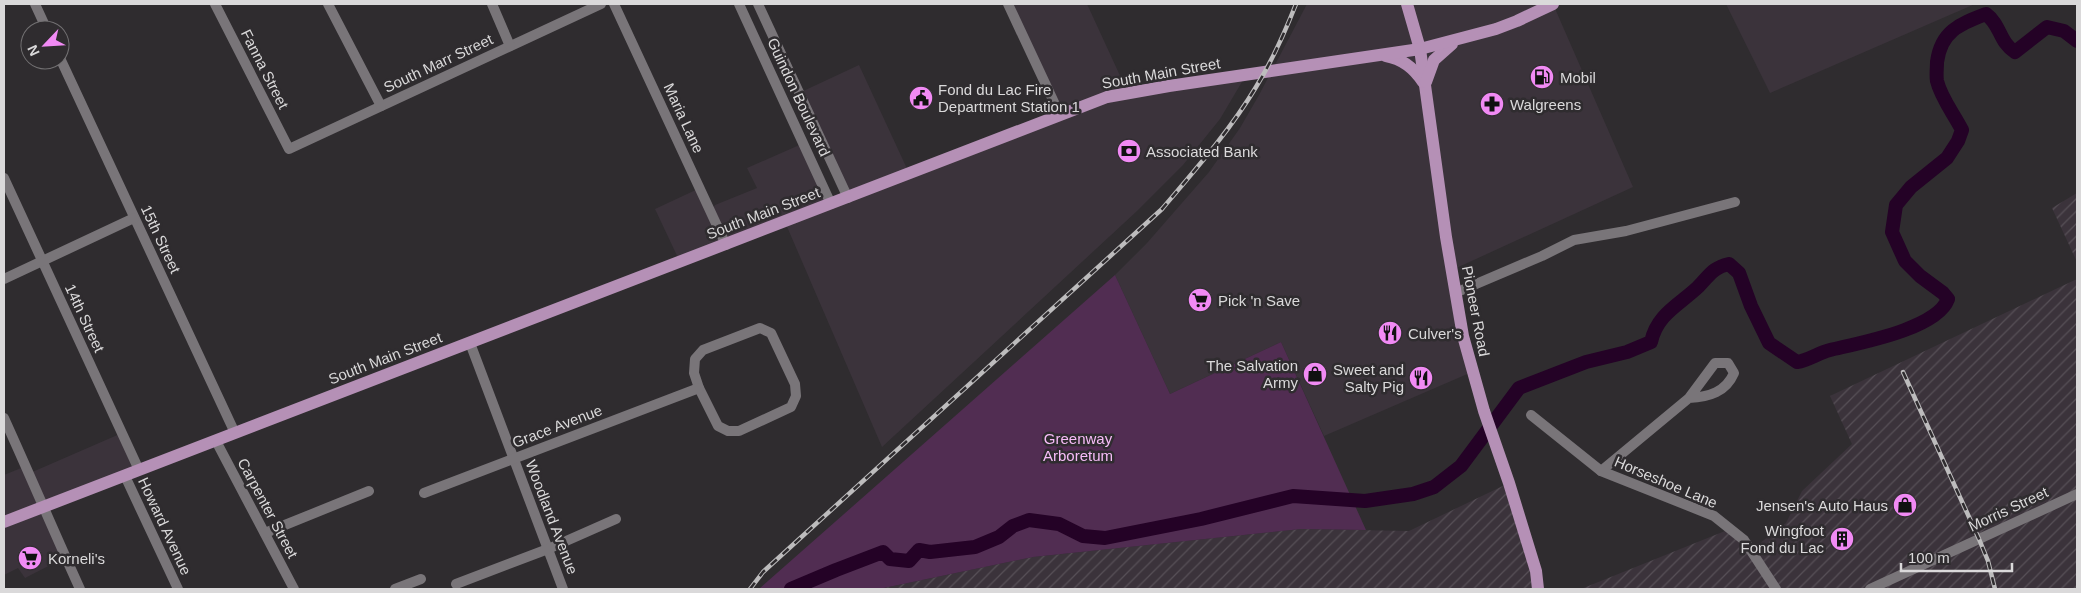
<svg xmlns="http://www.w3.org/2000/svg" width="2081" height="593" font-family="Arial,sans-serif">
<defs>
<pattern id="industrial-furrows" width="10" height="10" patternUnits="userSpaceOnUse" patternTransform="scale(1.25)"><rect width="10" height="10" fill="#3b333b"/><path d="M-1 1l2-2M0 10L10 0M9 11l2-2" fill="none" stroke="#575057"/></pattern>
</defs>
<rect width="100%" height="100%" fill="#2f2c2f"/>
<g fill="#3b333b">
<path d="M1008 4H1087L1128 93 1246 75 1220 119 1183 165 1137 211 882 447 785 222 680 262 655 209 700 188 711 212 715 205 757 188 747 168 804 143 831 204 848 198 799 93 859 65 909 173 1059 115Z"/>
<path d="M1307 4H1553L1633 187 1452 270 1472 372 1324 436 1281 342 1170 394 1115 275 1147 243 1209 172 1240 128 1259 95Z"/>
<path d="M1726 4H1975L1770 93Z"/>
<path d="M122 433 139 470 45 507 66 557 25 578 18 568 4 575V475L26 466 30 473Z"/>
</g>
<g fill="url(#industrial-furrows)">
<path d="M2077 193V262L2052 208Z"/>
<path d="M2077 279V589H1581L1730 529 1751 550 1786 523 1802 491 1852 444 1830 396Z"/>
<path d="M1509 483 1538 589H879L1033 557 1301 529 1409 531Z"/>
</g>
<path fill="#512d52" d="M1115 275 1170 394 1281 342 1366 530 1301 529 1033 557 879 589H759Z"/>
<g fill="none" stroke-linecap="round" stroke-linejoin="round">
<path stroke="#240226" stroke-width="14" d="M791 589 836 570 883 552 890 559 909 561 919 550 930 552 975 547 999 537 1013 526 1029 520 1059 524 1083 536 1105 538 1201 519 1293 496 1365 501 1413 494 1434 487 1461 466 1519 388 1586 362 1627 352 1651 342C1657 314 1679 305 1698 287 1710 275 1712 268 1729 264L1739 273 1751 306 1769 343 1797 362C1809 360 1818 353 1830 350 1859 343 1937 329 1948 299L1943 293 1920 276 1905 261 1892 232 1896 205 1911 187 1947 158 1958 141 1962 130C1954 114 1941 98 1937 81 1936 75 1937 68 1937 62 1941 31 1960 24 1986 14 2001 25 1999 42 2015 52L2047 27 2064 31 2077 41"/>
<g stroke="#797579" stroke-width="10">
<path d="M35 4 47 30"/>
<path d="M215 4 289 149 601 4"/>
<path d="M328 4 381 106"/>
<path d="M492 4 510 46"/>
<path d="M614 4 726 245"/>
<path d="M739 4 831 204"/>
<path d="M758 4 848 198"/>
<path d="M1008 4 1060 115"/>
<path d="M60 58 235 433"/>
<path d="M4 178 139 470"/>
<path d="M4 279 134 218"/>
<path d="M1455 293 1542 256 1574 240 1626 231 1735 202"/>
<path d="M760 328 771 333 795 384 796 396 791 407 739 431H728L718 426 699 388 694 373 695 359 703 350Z"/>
<path d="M470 343 563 589"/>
<path d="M1531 415 1601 471 1714 516 1744 540 1776 589"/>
<path d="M4 418C30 475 54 532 80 589"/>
<path d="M216 441 294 589"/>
<path d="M1601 471 1689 398C1709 397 1726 392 1734 373L1728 363H1715L1689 398"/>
<path d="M125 476 178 589"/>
<path d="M424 493 699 388"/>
<path d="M265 533 369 491"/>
<path d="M456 584 548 549 616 519"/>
<path d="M395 589 421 579"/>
<path d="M1870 589 2077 494"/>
</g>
<g stroke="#b590b6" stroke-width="12">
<path d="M1407 4 1420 49 1446 237 1463 336 1484 411 1509 483 1536 571 1538 589"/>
<path d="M1386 56C1403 59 1414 68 1423 82"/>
<path d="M1426 82 1434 60 1452 44"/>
<path d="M4 522 1107 97 1169 86 1420 49 1496 29 1517 21 1553 4"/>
</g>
<g stroke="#bdbcbd" stroke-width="4.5">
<g id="rail">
<path d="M1903 372 1979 539 1988 561 1995 589"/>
<path d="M750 589 763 572 1162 209C1195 170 1229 132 1256 87 1272 61 1285 32 1296 4"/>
</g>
</g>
<use href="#rail" stroke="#2f2c2f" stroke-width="2.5" stroke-dasharray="8" stroke-linecap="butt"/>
</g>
<defs>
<g id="fuel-disc" transform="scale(1.25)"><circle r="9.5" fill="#f18af4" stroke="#2f2c2f"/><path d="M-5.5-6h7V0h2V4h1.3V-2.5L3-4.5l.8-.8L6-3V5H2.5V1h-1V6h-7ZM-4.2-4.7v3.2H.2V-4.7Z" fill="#111"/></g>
<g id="civic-disc" transform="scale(1.25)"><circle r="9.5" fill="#f18af4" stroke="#2f2c2f"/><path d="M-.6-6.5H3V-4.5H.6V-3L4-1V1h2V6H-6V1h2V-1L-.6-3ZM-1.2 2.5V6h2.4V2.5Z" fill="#111"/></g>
<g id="pharmacy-disc" transform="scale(1.25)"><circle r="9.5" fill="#f18af4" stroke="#2f2c2f"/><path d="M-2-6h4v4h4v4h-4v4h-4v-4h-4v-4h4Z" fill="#111"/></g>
<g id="bank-disc" transform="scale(1.25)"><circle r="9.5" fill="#f18af4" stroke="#2f2c2f"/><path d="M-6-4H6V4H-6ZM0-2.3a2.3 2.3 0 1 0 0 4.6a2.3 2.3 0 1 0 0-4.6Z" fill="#111"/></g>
<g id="supermarket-disc" transform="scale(1.25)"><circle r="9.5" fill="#f18af4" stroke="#2f2c2f"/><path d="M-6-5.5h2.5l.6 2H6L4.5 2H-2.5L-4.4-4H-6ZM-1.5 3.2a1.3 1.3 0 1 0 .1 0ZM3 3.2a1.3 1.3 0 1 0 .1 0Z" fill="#111"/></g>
<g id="restaurant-disc" transform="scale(1.25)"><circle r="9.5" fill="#f18af4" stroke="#2f2c2f"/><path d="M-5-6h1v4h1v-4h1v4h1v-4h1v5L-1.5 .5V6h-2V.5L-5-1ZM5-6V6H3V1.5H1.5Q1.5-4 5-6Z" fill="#111"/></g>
<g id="shop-disc" transform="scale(1.25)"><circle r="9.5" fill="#f18af4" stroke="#2f2c2f"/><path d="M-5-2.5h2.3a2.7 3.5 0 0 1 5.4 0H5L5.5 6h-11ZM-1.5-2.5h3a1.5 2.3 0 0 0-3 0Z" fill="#111"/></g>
<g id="building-disc" transform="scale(1.25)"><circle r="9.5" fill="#f18af4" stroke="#2f2c2f"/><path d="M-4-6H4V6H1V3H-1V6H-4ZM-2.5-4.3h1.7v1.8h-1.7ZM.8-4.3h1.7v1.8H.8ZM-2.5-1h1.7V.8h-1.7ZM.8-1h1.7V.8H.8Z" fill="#111"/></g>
</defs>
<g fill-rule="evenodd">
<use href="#fuel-disc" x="1542" y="77"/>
<use href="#civic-disc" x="921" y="98"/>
<use href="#pharmacy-disc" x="1492" y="104"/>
<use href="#bank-disc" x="1129" y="151"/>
<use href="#supermarket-disc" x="1200" y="300"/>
<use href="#restaurant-disc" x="1390" y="333"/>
<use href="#shop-disc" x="1315" y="374"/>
<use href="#restaurant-disc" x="1421" y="378"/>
<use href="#shop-disc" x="1905" y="505"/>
<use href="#building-disc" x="1842" y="539"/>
<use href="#supermarket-disc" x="30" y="558"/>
</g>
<g text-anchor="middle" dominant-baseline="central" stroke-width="5" stroke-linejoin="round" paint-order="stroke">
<g font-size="15" fill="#dad9da" stroke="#2f2c2f">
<text transform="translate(438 63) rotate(-25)">South Marr Street</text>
<text transform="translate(265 69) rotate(63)">Fanna Street</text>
<text transform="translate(1161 73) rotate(-10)">South Main Street</text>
<text transform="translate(799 97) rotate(65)">Guindon Boulevard</text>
<text transform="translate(684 118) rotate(65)">Maria Lane</text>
<text transform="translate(763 213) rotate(-21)">South Main Street</text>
<text transform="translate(161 239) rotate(65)">15th Street</text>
<text transform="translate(1476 311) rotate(79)">Pioneer Road</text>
<text transform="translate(85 318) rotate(65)">14th Street</text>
<text transform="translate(385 358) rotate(-21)">South Main Street</text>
<text transform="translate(557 426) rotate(-21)">Grace Avenue</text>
<text transform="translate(1666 482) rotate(23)">Horseshoe Lane</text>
<text transform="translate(268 508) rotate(62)">Carpenter Street</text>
<text transform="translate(2008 509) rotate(-25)">Morris Street</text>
<text transform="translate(552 517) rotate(69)">Woodland Avenue</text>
<text transform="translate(165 526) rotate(65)">Howard Avenue</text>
</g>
<g font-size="15" fill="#dad9da" stroke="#2f2c2f" text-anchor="start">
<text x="1560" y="77">Mobil</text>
<text x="938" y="89">Fond du Lac Fire<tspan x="938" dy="17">Department Station 1</tspan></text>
<text x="1510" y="104">Walgreens</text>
<text x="1146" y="151">Associated Bank</text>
<text x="1218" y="300">Pick 'n Save</text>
<text x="1408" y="333">Culver's</text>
<text x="1298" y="365" text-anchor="end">The Salvation<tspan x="1298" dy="17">Army</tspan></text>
<text x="1404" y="369" text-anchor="end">Sweet and<tspan x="1404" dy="17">Salty Pig</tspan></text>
<text x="1888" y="505" text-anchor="end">Jensen's Auto Haus</text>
<text x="1824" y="530" text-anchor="end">Wingfoot<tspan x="1824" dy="17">Fond du Lac</tspan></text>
<text x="48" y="558">Korneli's</text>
</g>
<g font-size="15" fill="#f7bcf8" stroke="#2f2c2f">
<text x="1078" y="438">Greenway<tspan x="1078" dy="17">Arboretum</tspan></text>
</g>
</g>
<rect width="2081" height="593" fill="none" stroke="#dad9da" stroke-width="10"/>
<g transform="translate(45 45) rotate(245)"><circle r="24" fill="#2f2c2f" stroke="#737173"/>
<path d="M0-4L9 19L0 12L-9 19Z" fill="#f18af4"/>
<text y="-8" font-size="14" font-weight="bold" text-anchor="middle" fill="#dad9da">N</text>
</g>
<path d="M1901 563v8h111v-8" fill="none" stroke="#dad9da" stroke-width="2.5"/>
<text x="1908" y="563" font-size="15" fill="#dad9da" stroke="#2f2c2f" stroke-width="4" paint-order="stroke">100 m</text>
</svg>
